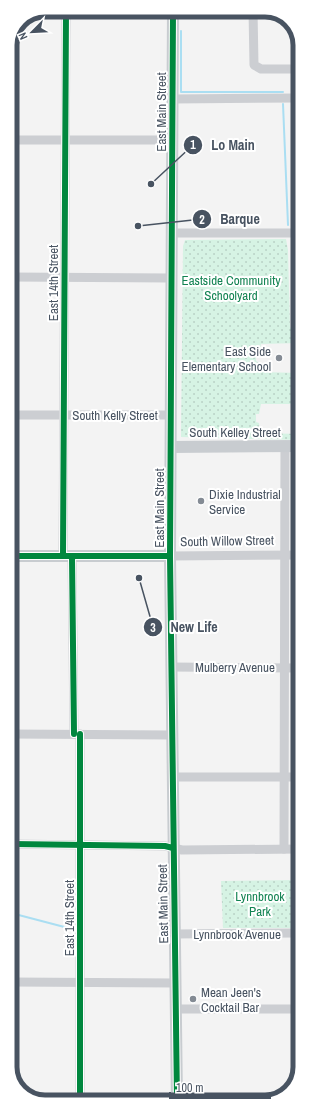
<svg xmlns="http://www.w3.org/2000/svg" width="310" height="1112" font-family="'Archivo Narrow',sans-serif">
<defs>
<pattern id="green-dots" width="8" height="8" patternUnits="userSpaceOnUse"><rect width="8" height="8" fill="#d6f3e4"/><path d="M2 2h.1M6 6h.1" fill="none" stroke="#b9d2c6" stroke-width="1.8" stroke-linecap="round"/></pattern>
</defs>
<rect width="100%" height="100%" fill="#f3f3f3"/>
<g fill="url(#green-dots)">
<path d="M286 239 288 250 290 327 297 335 299 336V343L261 344 259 354 256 355V361L259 363V372L300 373V404H261L259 414H256V422L259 423 260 433 300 434V440L181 437 183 246 185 240Z"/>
<path d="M300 880V928H223L221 881Z"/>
</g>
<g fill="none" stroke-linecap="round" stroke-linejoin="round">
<g stroke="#aadef2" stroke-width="2">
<path d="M181 31V92H283"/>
<path d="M283 104 288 225"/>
<path d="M11 913 72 929"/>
</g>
<g stroke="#ccced2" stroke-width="9">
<path d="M253 10 254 65 261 69H299"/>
<path d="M299 98V69"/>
<path d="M173 99 299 98"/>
<path d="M10 140H172"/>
<path d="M172 233H299"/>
<path d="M10 277 171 278"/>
<path d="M10 415H171"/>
<path d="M63 556 66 10"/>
<path d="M72 556 74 734"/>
<path d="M170 556 300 555"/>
<path d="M171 667 300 668"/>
<path d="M10 734 172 735"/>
<path d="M173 777H300"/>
<path d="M11 844 165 846 182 850 300 849"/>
<path d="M284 849 285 446"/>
<path d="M175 934 300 933"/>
<path d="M11 982 176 983"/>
<path d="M176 1009H300"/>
<path d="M177 1099H277"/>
<path d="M80 1102V734"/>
</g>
<g stroke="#c8ccd0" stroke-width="12">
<path d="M173 10 170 556 177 1101"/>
<path d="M171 447 300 446"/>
<path d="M10 556H170"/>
</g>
<g stroke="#fff" stroke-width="8">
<g id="cycleway">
<path d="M173 10 170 556 177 1101"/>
<path d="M10 556H170"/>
<path d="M63 556 66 10"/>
<path d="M72 556 74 734"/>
<path d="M11 844 165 846 173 848"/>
<path d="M80 1102V734"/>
</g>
</g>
<use href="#cycleway" stroke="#00873e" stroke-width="6"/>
</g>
<g fill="#848b94" stroke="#fff" stroke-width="1.5">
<circle cx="279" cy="358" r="4"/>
<circle cx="201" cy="501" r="4"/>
<circle cx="193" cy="999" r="4"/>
</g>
<g text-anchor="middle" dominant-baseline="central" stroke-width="4" stroke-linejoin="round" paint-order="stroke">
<g font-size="13" fill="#485361" stroke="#fff">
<text transform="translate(161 112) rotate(-90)">East Main Street</text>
<text transform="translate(53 283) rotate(-90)">East 14th Street</text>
<text x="115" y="415">South Kelly Street</text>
<text x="235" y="432">South Kelley Street</text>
<text transform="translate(159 508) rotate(-90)">East Main Street</text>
<text transform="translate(227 541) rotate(-1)">South Willow Street</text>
<text x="235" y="667">Mulberry Avenue</text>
<text transform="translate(163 904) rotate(-91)">East Main Street</text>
<text transform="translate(69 918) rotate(-90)">East 14th Street</text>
<text x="237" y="934">Lynnbrook Avenue</text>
</g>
<g font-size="13" fill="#128352" stroke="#fff">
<text x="231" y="280">Eastside Community<tspan x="231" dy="15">Schoolyard</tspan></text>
<text x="260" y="896">Lynnbrook<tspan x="260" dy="15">Park</tspan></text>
</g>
<g font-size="13" fill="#485361" stroke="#fff" text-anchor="start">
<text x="271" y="351" text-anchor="end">East Side<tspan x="271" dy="15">Elementary School</tspan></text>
<text x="209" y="494">Dixie Industrial<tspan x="209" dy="15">Service</tspan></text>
<text x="201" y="992">Mean Jeen's<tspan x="201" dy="15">Cocktail Bar</tspan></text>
</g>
</g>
<path d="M0 0H310V1112H0ZM45 17H265A28 28 0 0 1 293 45V1067A28 28 0 0 1 265 1095H45A28 28 0 0 1 17 1067V45A28 28 0 0 1 45 17Z" fill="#fff" fill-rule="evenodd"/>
<path fill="none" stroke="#485361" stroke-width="5" d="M45 17H265A28 28 0 0 1 293 45V1067A28 28 0 0 1 265 1095H45A28 28 0 0 1 17 1067V45A28 28 0 0 1 45 17Z"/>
<path fill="none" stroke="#485361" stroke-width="1.5" d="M151 184L193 145M138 226L202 219M139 578L153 627"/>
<g fill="#485361" stroke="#fff" stroke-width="1.5">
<circle cx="151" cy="184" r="4"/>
<circle cx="138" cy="226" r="4"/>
<circle cx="139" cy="578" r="4"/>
<circle cx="193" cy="145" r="10"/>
<circle cx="202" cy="219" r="10"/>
<circle cx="153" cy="627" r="10"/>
</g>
<g font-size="12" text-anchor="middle" font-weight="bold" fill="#fff">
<text x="193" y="149">1</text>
<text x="202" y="224">2</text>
<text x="153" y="632">3</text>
</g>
<g font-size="14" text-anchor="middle" font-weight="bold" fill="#485361" stroke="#fff" stroke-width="4" stroke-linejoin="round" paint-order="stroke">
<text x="233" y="150">Lo Main</text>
<text x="240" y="224">Barque</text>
<text x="194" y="632">New Life</text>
</g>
<g transform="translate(32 32) rotate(246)" stroke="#ffffff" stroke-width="3" paint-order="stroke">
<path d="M0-3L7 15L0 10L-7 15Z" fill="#485361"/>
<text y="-6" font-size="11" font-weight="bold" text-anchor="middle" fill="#485361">N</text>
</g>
<path d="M170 1092v6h100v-6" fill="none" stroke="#485361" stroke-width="2"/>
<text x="176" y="1092" font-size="12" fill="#485361" stroke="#ffffff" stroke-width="3" paint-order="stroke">100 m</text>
</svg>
